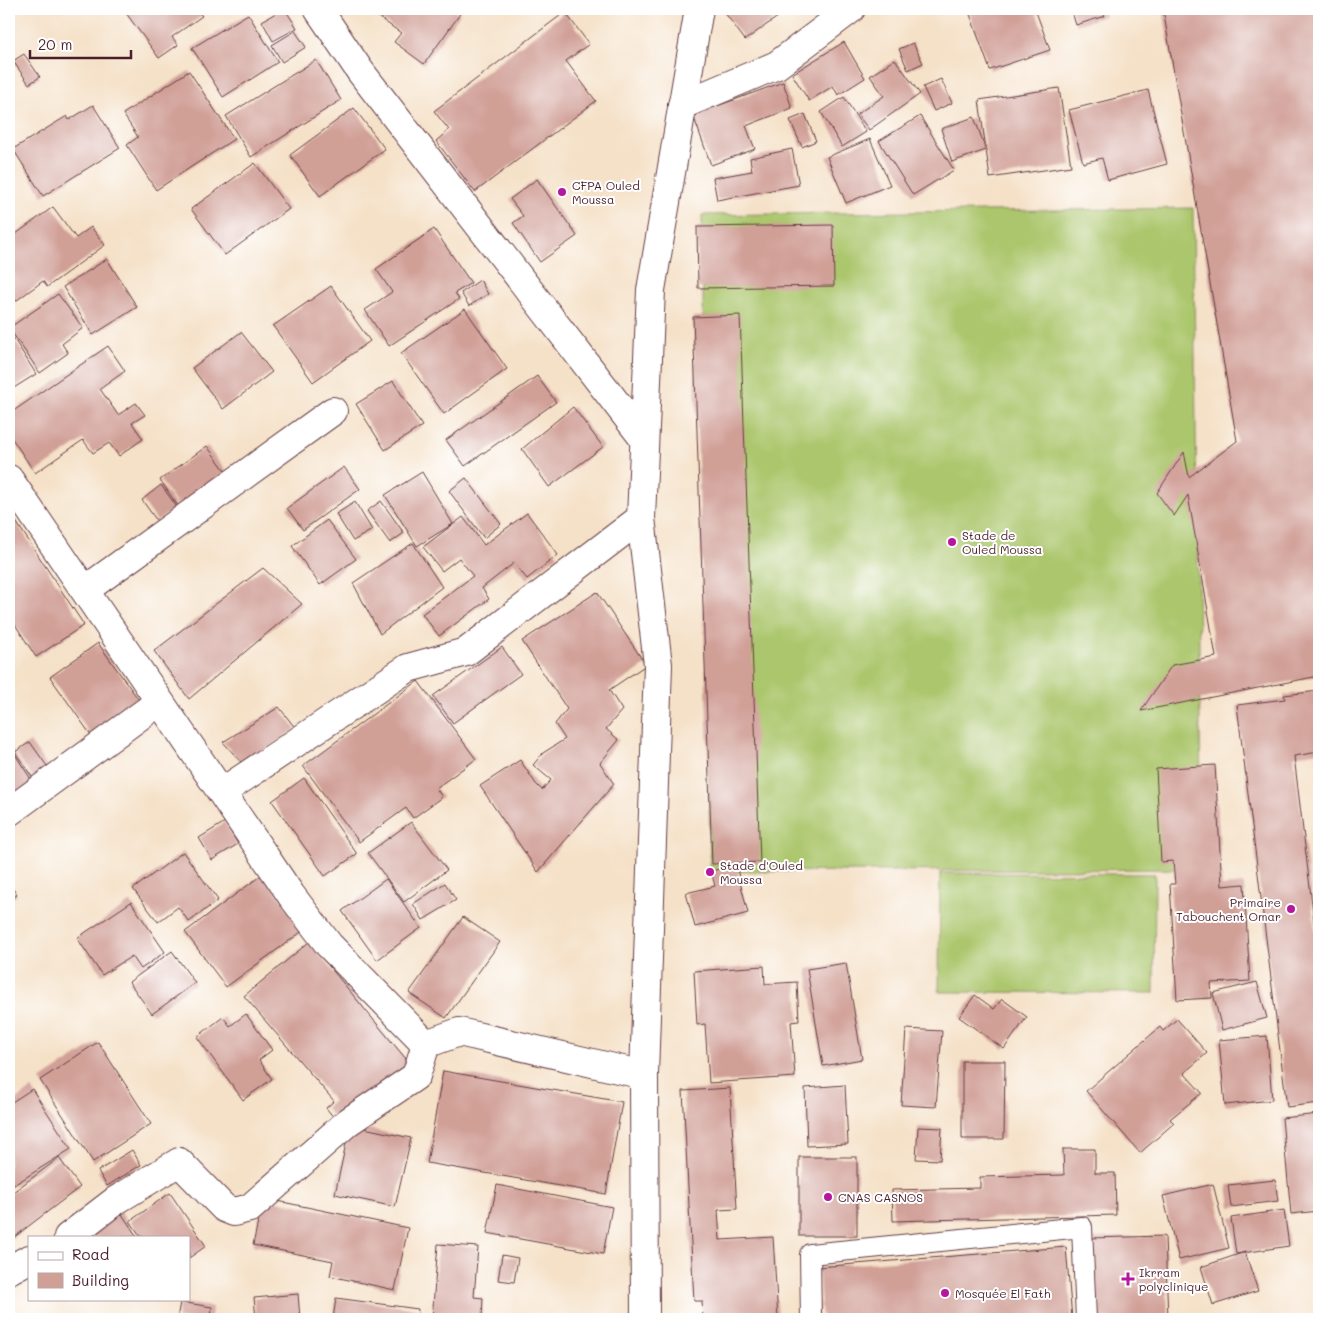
<svg xmlns="http://www.w3.org/2000/svg" width="1328" height="1328" font-family="Mali,sans-serif">
<rect width="100%" height="100%" fill="#fff"/>
<filter id="ink" filterUnits="userSpaceOnUse"><feTurbulence type="fractalNoise" baseFrequency=".02" numOctaves="2"/><feDisplacementMap in="SourceGraphic" scale="10" xChannelSelector="R" yChannelSelector="G"/><feConvolveMatrix kernelMatrix="1 2 1 2 8 2 1 2 1" color-interpolation-filters="sRGB"/></filter>
<filter id="wash" filterUnits="userSpaceOnUse"><feTurbulence type="fractalNoise" baseFrequency=".0096" numOctaves="4" result="noise"/><feDisplacementMap in="SourceGraphic" scale="20" xChannelSelector="R" yChannelSelector="G"/><feGaussianBlur stdDeviation="1.12" result="paint"/><feColorMatrix in="noise" values="0 0 0 0 0 0 0 0 0 0 0 0 0 0 0 0 0 1.4 0 .05"/><feComposite in="paint" operator="in"/></filter>
<g filter="url(#wash)">
<rect width="100%" height="100%" fill="#f5e1c8"/>
<g fill="#abc66c" stroke="#7a724c">
<path d="M1193 208 1202 869 710 872 702 215Z"/>
<path d="M940 873 1155 874 1154 993 939 992Z"/>
</g>
<g id="blocks">
<g fill="#d09f96">
<path d="M123 9H196L202 16 172 37 178 45 159 58Z"/>
<path d="M283 9H285L297 28 273 41 262 21Z"/>
<path d="M367 9H452L460 14 424 64 394 42 401 33Z"/>
<path d="M722 9H789L745 40Z"/>
<path d="M968 9H1035L1050 50 990 70Z"/>
<path d="M1071 9H1102L1105 16 1076 25Z"/>
<path d="M1163 9H1319V676L1141 711 1172 665 1216 657 1188 495 1174 516 1157 493 1184 452 1189 477 1237 441Z"/>
<path d="M565 12 589 44 566 61 596 101 475 192 436 141 449 130 434 111Z"/>
<path d="M248 14 278 62 223 97 192 48Z"/>
<path d="M295 31 306 47 282 62 272 45Z"/>
<path d="M844 42 865 78 838 95 833 86 809 101 792 74Z"/>
<path d="M913 43 923 63 908 70 899 49Z"/>
<path d="M24 54 40 77 29 84 13 61Z"/>
<path d="M895 59 920 94 869 130 857 114 884 96 870 76Z"/>
<path d="M316 60 341 100 251 157 226 116Z"/>
<path d="M189 71 234 139 156 190 127 145 138 137 123 114Z"/>
<path d="M941 79 952 103 934 111 923 87Z"/>
<path d="M783 82 792 108 746 126 755 149 711 165 693 115Z"/>
<path d="M1059 88 1071 166 990 178 979 100Z"/>
<path d="M1148 90 1167 164 1108 180 1102 158 1083 163 1069 110Z"/>
<path d="M844 97 866 132 842 147 821 112Z"/>
<path d="M93 105 120 148 43 196 13 149 67 116 69 120Z"/>
<path d="M354 108 385 149 320 196 290 155Z"/>
<path d="M805 114 816 141 802 147 790 120Z"/>
<path d="M920 116 954 170 913 195 879 141Z"/>
<path d="M974 117 986 150 952 162 941 129Z"/>
<path d="M870 139 890 185 846 203 827 157Z"/>
<path d="M792 149 799 185 717 200 713 178 752 171 750 158Z"/>
<path d="M255 163 289 209 225 255 191 209Z"/>
<path d="M537 179 577 236 540 262 513 223 523 216 510 199Z"/>
<path d="M53 207 76 238 91 227 105 245 47 287 43 281 9 306V239Z"/>
<path d="M833 225 834 286 698 288 697 227Z"/>
<path d="M434 229 471 283 455 293 459 299 389 346 365 310 392 292 376 269Z"/>
<path d="M107 259 137 307 93 335 63 287Z"/>
<path d="M480 280 488 294 469 306 461 293Z"/>
<path d="M331 286 370 341 313 382 273 326Z"/>
<path d="M58 294 83 328 62 344 68 353 40 373 9 328Z"/>
<path d="M465 309 507 369 444 414 401 353Z"/>
<path d="M740 315 760 862 712 864 693 317Z"/>
<path d="M241 332 272 372 223 409 192 368Z"/>
<path d="M11 334 36 374 9 391V336Z"/>
<path d="M108 346 125 371 100 389 118 415 136 403 145 415 132 423 143 439 119 456 109 443 93 453 83 440 35 473 9 434V414Z"/>
<path d="M537 376 556 402 465 466 446 440Z"/>
<path d="M393 381 422 426 385 450 356 404Z"/>
<path d="M573 407 603 447 549 487 522 449Z"/>
<path d="M207 446 227 473 178 506 160 480Z"/>
<path d="M344 467 360 489 303 530 287 508Z"/>
<path d="M422 472 453 524 417 546 385 495Z"/>
<path d="M466 478 501 524 484 538 449 491Z"/>
<path d="M161 485 177 507 157 521 142 500Z"/>
<path d="M381 501 404 533 390 543 367 511Z"/>
<path d="M355 502 372 530 353 541 336 514Z"/>
<path d="M9 511 84 625 36 657 9 615Z"/>
<path d="M527 513 558 555 527 579 514 563 482 588 489 599 439 636 422 614 473 576 459 558 442 571 423 547 463 517 484 545Z"/>
<path d="M327 520 356 559 320 585 292 546Z"/>
<path d="M413 543 442 587 380 634 353 583Z"/>
<path d="M263 568 302 604 189 699 154 651Z"/>
<path d="M597 592 646 665 609 690 622 710 606 729 619 740 600 763 614 784 538 872 480 786 520 760 536 784 542 790 551 780 533 765 543 753 565 739 555 724 567 709 522 641Z"/>
<path d="M98 643 146 710 98 745 50 677Z"/>
<path d="M502 647 521 674 453 723 433 696Z"/>
<path d="M418 681 476 759 436 788 442 797 413 818 406 808 359 842 303 766Z"/>
<path d="M1319 691V752L1294 756 1319 962V1103L1287 1107 1237 705 1285 699 1284 695Z"/>
<path d="M279 707 296 729 243 764 223 742Z"/>
<path d="M30 742 54 776 39 787 15 752Z"/>
<path d="M9 745 36 787 9 804Z"/>
<path d="M1215 765 1222 886 1244 884 1250 981 1211 983 1212 998 1177 1000 1170 884H1175L1173 861 1161 862 1156 769Z"/>
<path d="M304 778 357 854 325 876 272 801Z"/>
<path d="M225 822 238 844 212 860 199 838Z"/>
<path d="M411 822 447 870 404 902 368 853Z"/>
<path d="M183 852 218 900 189 922 178 907 158 922 133 889Z"/>
<path d="M736 865 748 913 695 927 686 893 715 886 711 871Z"/>
<path d="M263 874 304 930 226 987 185 932Z"/>
<path d="M386 879 421 928 377 960 342 911Z"/>
<path d="M9 883 17 895 9 901Z"/>
<path d="M445 883 456 900 423 920 413 904Z"/>
<path d="M131 902 165 952 141 969 132 956 102 975 77 938Z"/>
<path d="M463 917 500 942 446 1018 409 993Z"/>
<path d="M309 942 411 1065 340 1125 326 1108 334 1101 244 996Z"/>
<path d="M172 951 195 983 152 1014 129 982Z"/>
<path d="M846 963 862 1059 823 1066 807 969Z"/>
<path d="M764 966 765 984 797 982 799 1021 791 1022 795 1077 709 1083 705 1024 697 1025 694 971Z"/>
<path d="M1257 982 1267 1018 1222 1030 1213 993Z"/>
<path d="M975 995 994 1009 1002 999 1027 1017 1004 1049 959 1017Z"/>
<path d="M246 1014 272 1050 259 1060 272 1079 243 1100 197 1037 223 1017 230 1026Z"/>
<path d="M1177 1019 1207 1053 1184 1073 1202 1093 1170 1119 1174 1123 1140 1153 1086 1091 1160 1027 1163 1031Z"/>
<path d="M906 1029 942 1031 936 1107 901 1105Z"/>
<path d="M1267 1036 1272 1100 1225 1105 1219 1040Z"/>
<path d="M98 1042 151 1124 93 1162 40 1080Z"/>
<path d="M962 1061H1005L1004 1139H962Z"/>
<path d="M443 1071 622 1102 606 1194 427 1163Z"/>
<path d="M845 1085 848 1144 807 1146 805 1088Z"/>
<path d="M730 1088 737 1209 718 1210 720 1240 773 1237 778 1319H703L702 1301H694L683 1091Z"/>
<path d="M32 1089 71 1149 9 1188V1104Z"/>
<path d="M1319 1114V1211L1291 1214 1282 1118Z"/>
<path d="M350 1125 411 1138 395 1207 335 1194Z"/>
<path d="M918 1127 942 1128 940 1160 916 1159Z"/>
<path d="M1063 1149H1095V1173H1115L1116 1215 893 1221 892 1190 980 1188V1177L1064 1175Z"/>
<path d="M132 1150 141 1165 107 1186 98 1171Z"/>
<rect x="799" y="1157" width="58" height="79"/>
<path d="M59 1158 80 1187 9 1241V1195Z"/>
<path d="M1275 1180 1278 1201 1231 1207 1228 1185Z"/>
<path d="M1213 1184 1229 1248 1179 1260 1163 1196Z"/>
<path d="M497 1185 612 1207 603 1254 487 1233Z"/>
<path d="M170 1193 206 1246 189 1258V1237H141L130 1221Z"/>
<path d="M263 1198 408 1228 395 1290 330 1276 333 1261 253 1245Z"/>
<path d="M1284 1210 1289 1246 1236 1254 1231 1218Z"/>
<path d="M120 1211 137 1237H83Z"/>
<path d="M1165 1236 1168 1319H1091L1089 1238Z"/>
<path d="M438 1244 478 1247 474 1297 483 1298 482 1319H432Z"/>
<path d="M1066 1247 1072 1319H822L818 1267Z"/>
<path d="M1245 1252 1258 1291 1213 1305 1201 1267Z"/>
<path d="M502 1255 518 1258 514 1282 498 1280Z"/>
<path d="M298 1294 300 1319H256L254 1298Z"/>
<path d="M336 1298 418 1309 417 1319H333Z"/>
<path d="M180 1302 212 1307 211 1319H177Z"/>
</g>
</g>
</g>
<g filter="url(#ink)">
<use href="#blocks" fill-opacity="0" stroke="#643c43" stroke-width="1"/>
<g fill="none" stroke-linecap="round" stroke-linejoin="round">
<g stroke="#643c43" stroke-width="22">
<path id="service" d="M811 1319 810 1254 1082 1227 1086 1319"/>
</g>
<g stroke="#643c43" stroke-width="30">
<g id="minor">
<path d="M318 9 360 71 644 439"/>
<path d="M682 105 777 65 851 9"/>
<path d="M9 479 291 895 329 945 426 1044 459 1032 644 1075"/>
<path d="M85 590 333 411"/>
<path d="M222 792 408 668 466 652 641 518"/>
<path d="M9 812 159 702"/>
<path d="M68 1237 115 1201 179 1162 224 1208 234 1212 250 1208 348 1122 416 1076 426 1044"/>
<path d="M9 1270 29 1259"/>
</g>
</g>
<g stroke="#643c43" stroke-width="30">
<path id="tertiary" d="M645 1319 644 1075 658 665 641 518 651 290 699 9"/>
</g>
<use href="#service" stroke="#fff" stroke-width="20"/>
<use href="#minor" stroke="#fff" stroke-width="28"/>
<use href="#tertiary" stroke="#fff" stroke-width="28"/>
</g>
</g>
<g fill="#b5179e" stroke="#fff" stroke-width="2">
<circle cx="562" cy="192" r="5"/>
<circle cx="952" cy="542" r="5"/>
<circle cx="710" cy="872" r="5"/>
<circle cx="1291" cy="909" r="5"/>
<circle cx="828" cy="1197" r="5"/>
<path d="M1125.5 1271.5h5v5h5v5h-5v5h-5v-5h-5v-5h5z"/>
<circle cx="945" cy="1293" r="5"/>
</g>
<g text-anchor="middle" dominant-baseline="central" stroke-width="4" stroke-linejoin="round" paint-order="stroke">
<g font-size="12" fill="#4a1f2b" stroke="#fff" text-anchor="start">
<text x="572" y="185">CFPA Ouled<tspan x="572" dy="14">Moussa</tspan></text>
<text x="962" y="535">Stade de<tspan x="962" dy="14">Ouled Moussa</tspan></text>
<text x="720" y="865">Stade d'Ouled<tspan x="720" dy="14">Moussa</tspan></text>
<text x="1281" y="902" text-anchor="end">Primaire<tspan x="1281" dy="14">Tabouchent Omar</tspan></text>
<text x="838" y="1197">CNAS CASNOS</text>
<text x="1139" y="1272">Ikrram<tspan x="1139" dy="14">polyclinique</tspan></text>
<text x="955" y="1293">Mosquée El Fath</text>
</g>
</g>
<rect width="1328" height="1328" fill="none" stroke="#fff" stroke-width="30"/>
<rect x="28" y="1236" width="162" height="65" fill="#ffffff" stroke="#b7a5aa"/>
<rect x="38" y="1252" width="25" height="8" fill="#ffffff" stroke="#b7a5aa"/>
<text x="72" y="1260" font-size="15" fill="#4a1f2b">Road</text>
<rect x="38" y="1273" width="25" height="15" fill="#d09f96" stroke="#b7a5aa"/>
<text x="72" y="1286" font-size="15" fill="#4a1f2b">Building</text>
<path d="M30 50v8h101v-8" fill="none" stroke="#4a1f2b" stroke-width="2.5"/>
<text x="38" y="50" font-size="15" fill="#4a1f2b" stroke="#ffffff" stroke-width="4" paint-order="stroke">20 m</text>
</svg>
